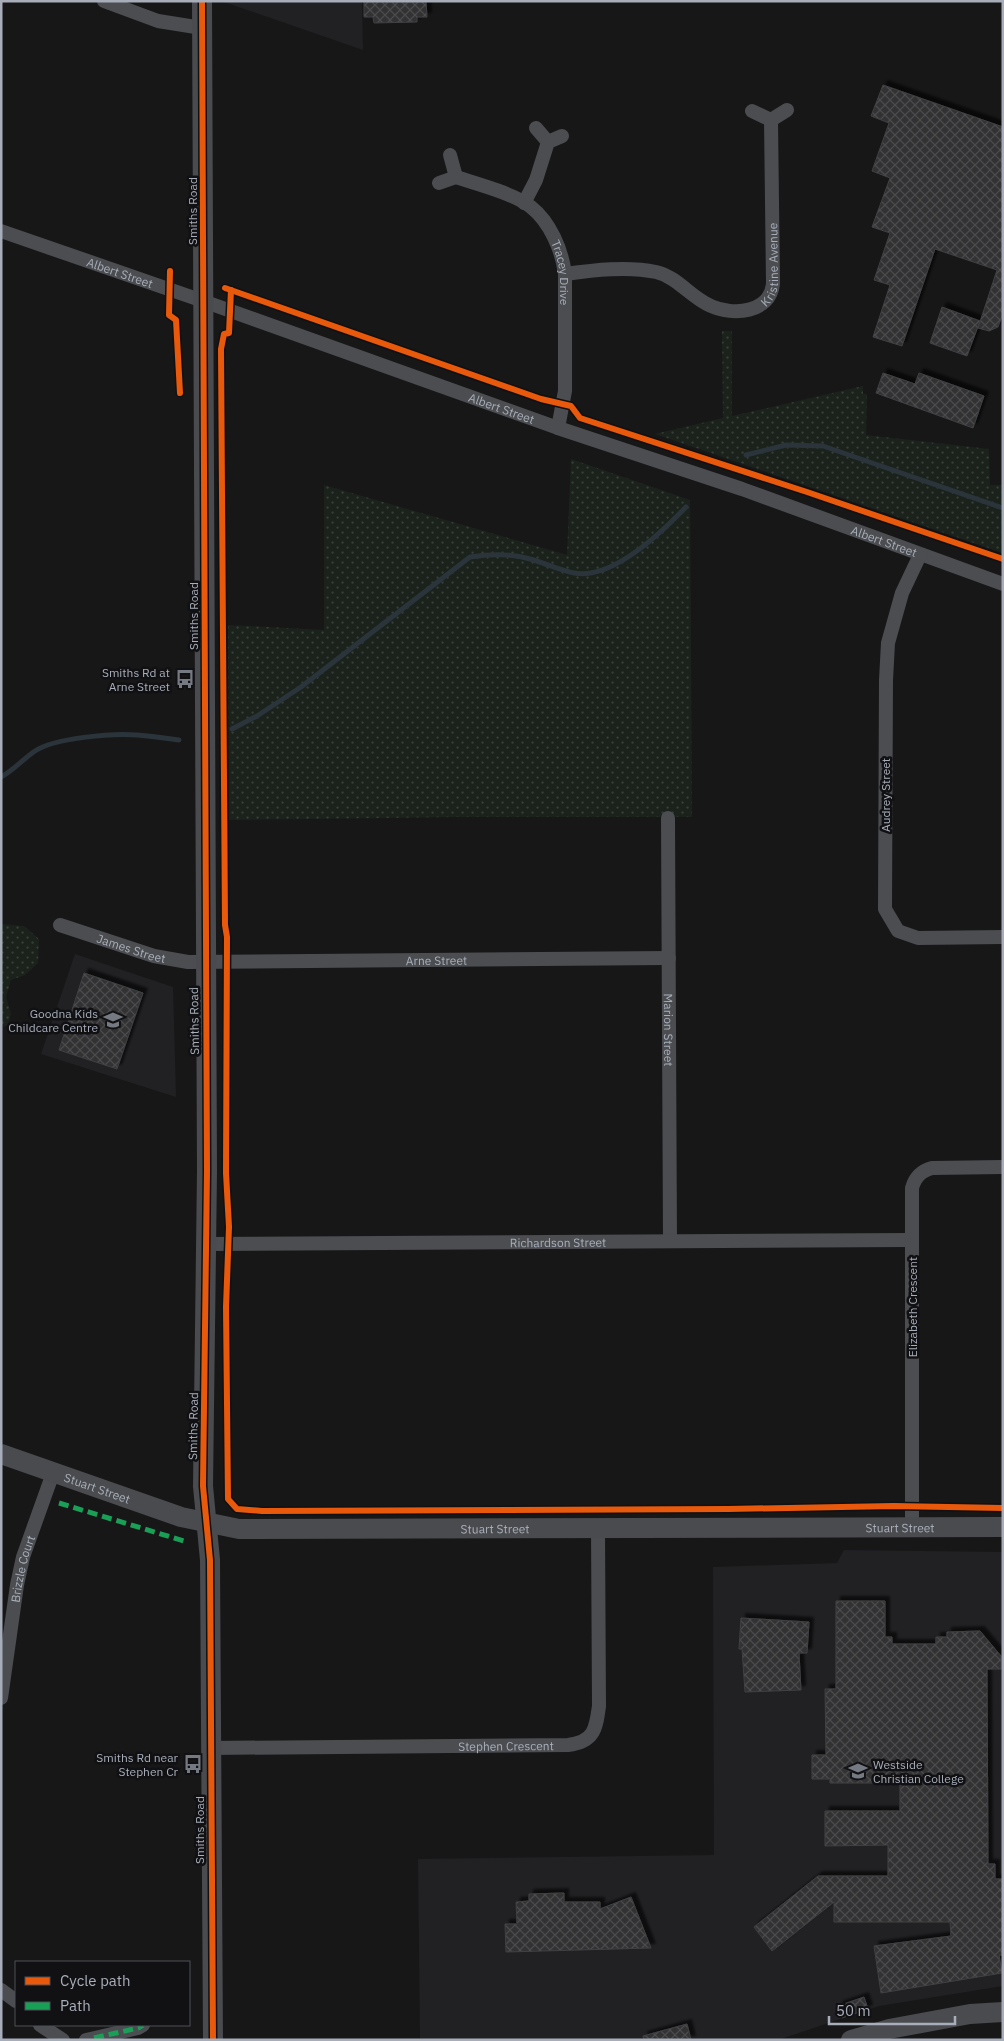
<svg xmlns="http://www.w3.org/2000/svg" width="1004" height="2041" font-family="'IBM Plex Sans',sans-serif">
<defs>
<pattern id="grass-dots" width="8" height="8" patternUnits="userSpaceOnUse" patternTransform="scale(1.25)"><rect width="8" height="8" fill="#1b221c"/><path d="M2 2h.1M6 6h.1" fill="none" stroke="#39403b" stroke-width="1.8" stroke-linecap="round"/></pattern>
<pattern id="building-cross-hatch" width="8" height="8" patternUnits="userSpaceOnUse" patternTransform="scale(1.25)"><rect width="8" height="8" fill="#303032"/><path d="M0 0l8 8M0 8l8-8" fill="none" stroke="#4b4b4e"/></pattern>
<filter id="shadow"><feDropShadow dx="4.5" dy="-4.5" stdDeviation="1" flood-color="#0009"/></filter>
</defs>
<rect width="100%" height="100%" fill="#171718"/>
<g fill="#212124">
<path d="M362 1 363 50 224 2V1Z"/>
<path d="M75 954 173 987 176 1097 41 1054Z"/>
<path d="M844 1550 1003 1552V1986L879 2006 778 2040H420L418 1859 714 1855 713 1567 837 1563Z"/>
</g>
<g fill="url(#grass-dots)">
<path d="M722 331H732V416L863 386V394H867L866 435 989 449 990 485H1003V553L655 434 723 418Z"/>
<path d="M571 459 690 500 692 817H456L229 820 228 625 324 630V485L567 555Z"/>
<path d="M1 924 24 926 39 939 38 963 25 975 11 980 6 997 11 1014 8 1025 3 1027 1 1022Z"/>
</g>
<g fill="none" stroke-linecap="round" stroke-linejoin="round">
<g stroke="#2a343a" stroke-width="5">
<path d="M746 455 786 445 823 446 1003 508"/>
<path d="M232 729 257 716 301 687 470 557C490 554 510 553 530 559 545 563 559 570 574 573 612 580 662 532 686 507"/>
<path d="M1 777C14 770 23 759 35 751 54 738 113 733 137 735 151 736 165 738 179 740"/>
</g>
</g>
<g fill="url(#building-cross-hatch)" stroke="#404144" filter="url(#shadow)">
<path d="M364 1H426L427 17H417V22L374 23 373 17H364Z"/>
<path d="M883 85 1003 127V313L998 327 989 331 978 328 997 270 935 249 902 346 873 337 890 285 874 280 890 233 872 227 890 178 872 171 889 123 871 116Z"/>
<path d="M942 307 980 321 967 356 930 343Z"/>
<path d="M883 373 915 384 919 373 984 396 973 428 876 393Z"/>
<path d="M84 973 143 993 117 1069 59 1050Z"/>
<path d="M836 1601H885V1637H892V1644H936V1637H947V1632L980 1631 1001 1656V1669H987L988 1864H995V1879H1003V1955H999L1002 1973 881 1993 874 1946 951 1936 950 1922H834V1902L772 1951 754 1927 818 1876H888V1845L825 1846V1811H900V1783H830V1779H812V1755H826L825 1689H836Z"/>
<path d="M741 1618 809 1622 807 1653H799L801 1690 745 1692 742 1649H739Z"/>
<path d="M564 1893V1902H600V1909L631 1897 651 1948 506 1952 505 1924H517L516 1902 529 1901V1894Z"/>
<path d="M864 1997 868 2009 842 2018 838 2006Z"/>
<path d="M687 2024 691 2040H644L643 2036Z"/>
</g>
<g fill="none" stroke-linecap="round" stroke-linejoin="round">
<g stroke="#4b4d51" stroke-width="14">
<path d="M104 1 158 21 202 28"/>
<path d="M752 111 771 120"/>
<path d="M536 128 548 142"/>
<path id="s1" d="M456 177C477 184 513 193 531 207 550 222 562 250 565 274V391L558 428"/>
<path d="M439 183 456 177 450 155"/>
<path d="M524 203 536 180 548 142 562 136"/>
<path id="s2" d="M1 231 203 301 558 428 742 489 1003 584"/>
<path id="s3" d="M565 274C594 270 628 266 656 272 678 277 691 298 711 306 733 316 770 313 773 284L771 120 787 110"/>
<path d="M920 555 902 593 888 643 886 680 885 909 898 931 918 938 1003 937"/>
<path id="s4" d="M668 818 670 1241"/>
<path id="s5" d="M60 925 154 956 188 962 669 958"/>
<path id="s6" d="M206 1244 911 1240"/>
<path d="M912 1528V1188C915 1177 921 1171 932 1168L1003 1167"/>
<path id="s7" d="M1 1698 17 1585 23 1557 53 1473"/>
<path id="s8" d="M210 1748 568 1745C594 1742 596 1729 599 1706L598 1528"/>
<path d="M1 1990 16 2001"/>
<path d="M40 2025 63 2040"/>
<path d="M86 2040 138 2028 143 2025"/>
</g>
<g stroke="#4a4b4f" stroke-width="20">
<path d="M202 1 207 1171 203 1486 210 1560 213 2040"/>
<path id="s9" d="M1 1454 181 1517 239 1529 1003 1527"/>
<path d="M851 2040 889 2029 970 2014 1003 2012"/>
</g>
<g stroke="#1a9f57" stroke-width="5" stroke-dasharray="10 5" stroke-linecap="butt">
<path d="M59 1503 184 1541"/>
<path d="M94 2038 138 2028 143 2025"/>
</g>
<g stroke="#111114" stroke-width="9">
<g id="cycleway">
<path d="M202 1 207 1171 203 1486 210 1560 213 2040"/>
<path d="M170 271 169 315 176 320 180 393"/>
<path d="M225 288 541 399 571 406 580 418 807 492 1003 559"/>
<path d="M231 290 229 333 224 334 221 349 225 925 227 937 226 1173 229 1227 226 1307 228 1499 237 1509 262 1511 728 1509 894 1506 1003 1508"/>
</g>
</g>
<use href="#cycleway" stroke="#e8590c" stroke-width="6"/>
</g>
<defs>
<g id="bus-bare" transform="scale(1.5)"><path d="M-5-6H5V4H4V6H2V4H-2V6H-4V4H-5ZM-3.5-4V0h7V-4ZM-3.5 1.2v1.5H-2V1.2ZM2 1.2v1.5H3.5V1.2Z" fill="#757981" stroke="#111114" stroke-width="2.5" paint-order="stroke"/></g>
<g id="school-bare" transform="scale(1.5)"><path d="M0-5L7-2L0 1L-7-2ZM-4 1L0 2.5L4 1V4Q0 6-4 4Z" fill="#757981" stroke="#111114" stroke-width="2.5" paint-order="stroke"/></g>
</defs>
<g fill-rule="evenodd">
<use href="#bus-bare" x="185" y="679"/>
<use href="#school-bare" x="113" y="1020"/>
<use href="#bus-bare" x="193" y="1764"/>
<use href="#school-bare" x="858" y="1771"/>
</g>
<g text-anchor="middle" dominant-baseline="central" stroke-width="5" stroke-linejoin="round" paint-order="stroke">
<g font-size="12" fill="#a8aeb9" stroke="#111114">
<text transform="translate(192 211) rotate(-90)">Smiths Road</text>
<text stroke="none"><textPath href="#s3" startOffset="252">Kristine Avenue</textPath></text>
<text stroke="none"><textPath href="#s2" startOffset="126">Albert Street</textPath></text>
<text stroke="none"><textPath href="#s1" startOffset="156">Tracey Drive</textPath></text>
<text stroke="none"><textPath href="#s2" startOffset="531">Albert Street</textPath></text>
<text stroke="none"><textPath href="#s2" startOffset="936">Albert Street</textPath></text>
<text transform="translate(193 616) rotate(-90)">Smiths Road</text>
<text transform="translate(885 795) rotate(-90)">Audrey Street</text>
<text stroke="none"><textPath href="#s5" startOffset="75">James Street</textPath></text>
<text stroke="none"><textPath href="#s5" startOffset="382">Arne Street</textPath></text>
<text transform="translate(194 1021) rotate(-91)">Smiths Road</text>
<text stroke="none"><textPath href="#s4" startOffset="212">Marion Street</textPath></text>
<text stroke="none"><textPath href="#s6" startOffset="352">Richardson Street</textPath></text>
<text transform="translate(912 1307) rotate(-90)">Elizabeth Crescent</text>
<text transform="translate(193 1426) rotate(-89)">Smiths Road</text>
<text stroke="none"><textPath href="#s9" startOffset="102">Stuart Street</textPath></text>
<text stroke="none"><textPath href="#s9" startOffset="911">Stuart Street</textPath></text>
<text stroke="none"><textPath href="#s9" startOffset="506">Stuart Street</textPath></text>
<text stroke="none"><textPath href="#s7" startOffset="131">Brizzle Court</textPath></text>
<text stroke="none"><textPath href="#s8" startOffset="296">Stephen Crescent</textPath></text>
<text transform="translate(199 1830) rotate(-90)">Smiths Road</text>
</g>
<g font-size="12" fill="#a8aeb9" stroke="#111114" text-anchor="end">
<text x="170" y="672">Smiths Rd at<tspan x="170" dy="14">Arne Street</tspan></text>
<text x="98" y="1013">Goodna Kids<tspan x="98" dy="14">Childcare Centre</tspan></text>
<text x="178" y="1757">Smiths Rd near<tspan x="178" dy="14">Stephen Cr</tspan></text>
<text x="873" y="1764" text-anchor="start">Westside<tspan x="873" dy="14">Christian College</tspan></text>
</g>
</g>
<rect width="1004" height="2041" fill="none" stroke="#a8aeb9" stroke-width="5"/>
<rect x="15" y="1961" width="175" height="65" fill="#111114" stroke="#4d5056"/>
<rect x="25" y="1977" width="25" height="8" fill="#e8590c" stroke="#4d5056"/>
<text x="60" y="1986" font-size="15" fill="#a8aeb9">Cycle path</text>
<rect x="25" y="2002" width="25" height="8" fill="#1a9f57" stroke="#4d5056"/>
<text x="60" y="2011" font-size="15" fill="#a8aeb9">Path</text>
<path d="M829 2016v8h126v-8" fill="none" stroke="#a8aeb9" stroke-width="2.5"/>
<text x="836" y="2016" font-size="15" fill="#a8aeb9" stroke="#111114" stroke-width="4" paint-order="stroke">50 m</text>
</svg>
